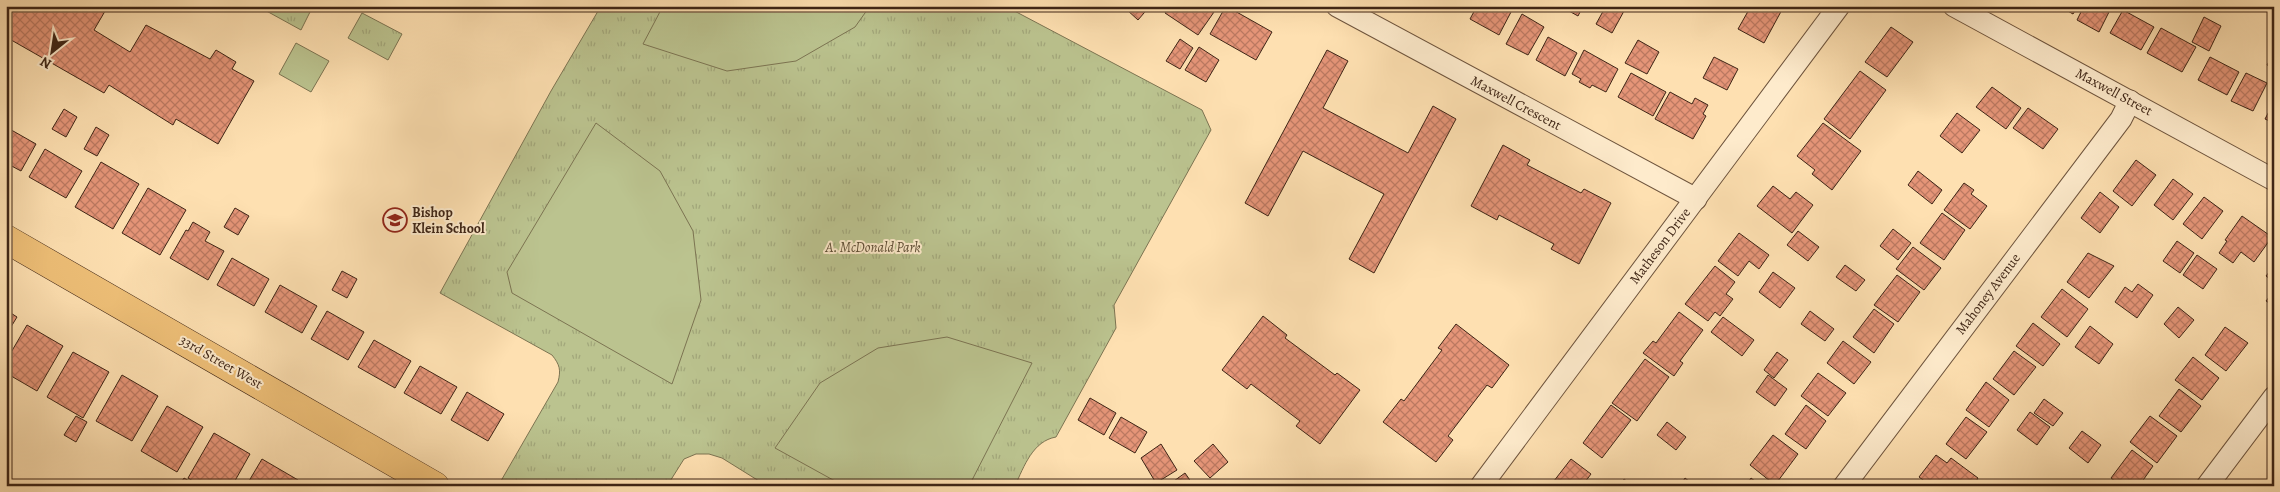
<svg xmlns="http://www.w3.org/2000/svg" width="2280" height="492" font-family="Alegreya,serif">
<defs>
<pattern id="park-tufts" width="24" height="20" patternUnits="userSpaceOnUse" patternTransform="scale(1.25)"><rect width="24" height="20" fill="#bbc38f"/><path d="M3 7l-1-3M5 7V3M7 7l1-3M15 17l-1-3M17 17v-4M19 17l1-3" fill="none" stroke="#a2a77b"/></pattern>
<pattern id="building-cross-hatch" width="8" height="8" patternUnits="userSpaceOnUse" patternTransform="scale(1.25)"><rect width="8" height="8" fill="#e59578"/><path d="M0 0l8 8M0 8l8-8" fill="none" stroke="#bb7961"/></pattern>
</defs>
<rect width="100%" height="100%" fill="#fee0b1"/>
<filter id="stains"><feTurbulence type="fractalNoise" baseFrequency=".004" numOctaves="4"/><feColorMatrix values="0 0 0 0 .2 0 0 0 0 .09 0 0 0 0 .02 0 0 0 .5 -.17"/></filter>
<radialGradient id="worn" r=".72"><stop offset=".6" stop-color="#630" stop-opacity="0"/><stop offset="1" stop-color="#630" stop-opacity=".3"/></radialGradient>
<g fill="url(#park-tufts)" stroke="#7c7452">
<path d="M253 6H313L301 30 261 8 254 10Z"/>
<path d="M601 6H1005L1202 110 1211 130 1114 305 1116 328 1056 437C1033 441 1024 466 1015 486H767L722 458 709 454H696L684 459 667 486H498L558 382C561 370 560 365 552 355L440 293 551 91Z"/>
<path d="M362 13 402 34 388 60 348 38Z"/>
</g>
<g fill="#bbc38f" stroke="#7c7452">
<path d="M663 6H870L855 27 796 61 727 71 643 44Z"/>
<path d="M296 43 329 61 311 92 279 74Z"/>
<path d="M596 123 660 171 693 231 701 300 672 384 512 293 507 272Z"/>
<path d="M947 337 1032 363 969 486H844L775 448 820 383 878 348Z"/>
</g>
<g fill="url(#building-cross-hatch)" stroke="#3e2516">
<path d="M6 6H108L94 30 130 52 146 25 210 59 216 50 236 62 232 69 254 81 218 144 176 119 173 125 109 85 104 93 6 37Z"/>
<path d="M1128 6H1150L1138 20 1126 9Z"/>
<path d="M1169 6H1206L1214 12 1198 35 1165 13Z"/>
<path d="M1226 6 1272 32 1256 60 1210 34Z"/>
<path d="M1477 6H1501L1511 12 1499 35 1470 19Z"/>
<path d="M1560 6H1583L1578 16Z"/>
<path d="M1606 6H1615L1624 11 1612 33 1596 24Z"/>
<path d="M1751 6H1784L1764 43 1738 29Z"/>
<path d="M2059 6H2078L2073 14Z"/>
<path d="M2084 6H2112L2099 32 2077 20Z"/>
<path d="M2123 10 2154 27 2141 50 2110 33Z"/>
<path d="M1522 14 1544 27 1528 55 1506 44Z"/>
<path d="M2204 17 2221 26 2209 51 2192 42Z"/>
<path d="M1891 27 1913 42 1887 77 1865 62Z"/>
<path d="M2161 28 2196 47 2182 72 2147 53Z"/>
<path d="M1548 37 1577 53 1565 76 1536 60Z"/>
<path d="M1180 39 1193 48 1180 69 1166 61Z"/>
<path d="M1638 40 1659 52 1647 74 1625 63Z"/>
<path d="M1199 47 1219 60 1206 82 1185 70Z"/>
<path d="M1327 50 1348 61 1323 108 1408 153 1433 106 1456 119 1374 273 1349 259 1384 194 1303 151 1268 216 1245 203Z"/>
<path d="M1584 50 1618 69 1606 92 1592 85 1590 88 1579 82 1581 79 1572 74Z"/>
<path d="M2274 53V69L2267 65Z"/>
<path d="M1714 57 1738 69 1727 90 1703 78Z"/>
<path d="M2210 57 2239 72 2227 95 2198 80Z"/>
<path d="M1860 71 1886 90 1850 139 1824 119Z"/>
<path d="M1631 73 1666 92 1653 116 1618 97Z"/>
<path d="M2246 73 2267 83 2253 111 2231 101Z"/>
<path d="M1992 87 2021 108 2006 129 1976 107Z"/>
<path d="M1670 92 1692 104 1695 98 1708 105 1703 114 1706 116 1693 139 1655 119Z"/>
<path d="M2274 102V123L2265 119Z"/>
<path d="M2028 108 2058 129 2043 149 2013 128Z"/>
<path d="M64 109 77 117 66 137 52 129Z"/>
<path d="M1957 113 1980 130 1962 153 1940 136Z"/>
<path d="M1823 123 1861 151 1832 190 1812 174 1815 170 1797 156Z"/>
<path d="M6 127 36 144 21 171 6 163Z"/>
<path d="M96 127 109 135 97 156 84 149Z"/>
<path d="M1503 145 1530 160 1527 165 1581 193 1584 189 1611 203 1579 264 1551 249 1554 244 1499 215 1497 220 1471 206Z"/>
<path d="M45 149 82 171 66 198 29 177Z"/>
<path d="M2136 160 2156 175 2132 206 2113 191Z"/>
<path d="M101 162 139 184 113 229 75 207Z"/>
<path d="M1918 171 1942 190 1932 204 1908 185Z"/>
<path d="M2173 179 2193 194 2173 220 2154 205Z"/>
<path d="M1964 183 1974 190 1971 194 1987 206 1970 229 1944 210Z"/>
<path d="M1773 186 1790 199 1796 192 1813 205 1792 233 1757 206Z"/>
<path d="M148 188 186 210 160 255 122 233Z"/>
<path d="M2100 192 2119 207 2100 233 2081 218Z"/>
<path d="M2204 197 2223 211 2202 239 2183 224Z"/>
<path d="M235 208 249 216 238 235 224 227Z"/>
<path d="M1942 213 1965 230 1944 260 1920 243Z"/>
<path d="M2242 216 2272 237 2254 262 2241 252 2233 263 2219 253 2227 241 2225 240Z"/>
<path d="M193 222 210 232 205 241 224 251 208 280 170 258 186 230 188 231Z"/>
<path d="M1893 229 1911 243 1898 260 1880 246Z"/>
<path d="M1798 231 1819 247 1808 261 1787 245Z"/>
<path d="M1739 233 1769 255 1759 269 1749 261 1738 276 1718 261Z"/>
<path d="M2177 241 2194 253 2180 273 2163 261Z"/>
<path d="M1913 247 1941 268 1924 290 1896 269Z"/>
<path d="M2088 253 2114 266 2089 298 2067 282Z"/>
<path d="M2197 255 2217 269 2203 289 2183 275Z"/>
<path d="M232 258 269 279 254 306 217 285Z"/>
<path d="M1845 265 1865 280 1856 291 1836 277Z"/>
<path d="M1715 266 1735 282 1726 294 1733 299 1720 316 1715 312 1708 321 1685 304Z"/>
<path d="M2274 266V282L2266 276Z"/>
<path d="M342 271 357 279 347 298 332 290Z"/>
<path d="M1773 272 1795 288 1780 308 1759 292Z"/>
<path d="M1897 275 1920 292 1898 322 1874 305Z"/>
<path d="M2138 284 2153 295 2137 318 2115 302 2125 287 2132 292Z"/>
<path d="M280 285 317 306 302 333 265 312Z"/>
<path d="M2062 289 2088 309 2067 337 2041 317Z"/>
<path d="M2274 291V306L2266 301Z"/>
<path d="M2178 307 2194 320 2179 338 2164 324Z"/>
<path d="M1874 309 1894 324 1874 353 1853 337Z"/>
<path d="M6 310 17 317 6 335Z"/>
<path d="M327 311 364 332 348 360 311 339Z"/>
<path d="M1810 311 1834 329 1825 341 1801 324Z"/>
<path d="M1679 312 1703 330 1680 361 1683 363 1674 376 1643 353 1653 341 1656 343Z"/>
<path d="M1263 316 1287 335 1285 338 1335 375 1337 373 1360 390 1320 444 1296 426 1300 421 1251 384 1247 389 1222 370Z"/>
<path d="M1723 317 1754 340 1742 356 1711 332Z"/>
<path d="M2033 323 2060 344 2043 366 2016 346Z"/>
<path d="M1456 324 1509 365 1492 388 1487 385 1448 436 1453 440 1436 462 1383 422 1401 399 1404 401 1442 350 1438 348Z"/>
<path d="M27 325 63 346 37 391 6 373V361Z"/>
<path d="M2090 326 2113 344 2099 364 2075 347Z"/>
<path d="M2225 327 2248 343 2226 371 2205 355Z"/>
<path d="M374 340 411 361 395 388 358 367Z"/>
<path d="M1843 341 1871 362 1854 384 1827 363Z"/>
<path d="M2014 351 2036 367 2014 395 1993 379Z"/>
<path d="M73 352 109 372 83 418 47 397Z"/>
<path d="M1777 352 1788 360 1774 378 1764 370Z"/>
<path d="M2193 357 2219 378 2202 400 2175 380Z"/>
<path d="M1645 359 1669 377 1637 421 1612 403Z"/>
<path d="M420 366 457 387 441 414 404 393Z"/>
<path d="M1818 373 1846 393 1828 416 1801 396Z"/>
<path d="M122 375 158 396 132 441 96 421Z"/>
<path d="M1768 375 1787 389 1775 406 1756 392Z"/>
<path d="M1986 382 2009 400 1989 427 1966 410Z"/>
<path d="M2179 389 2201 406 2181 432 2159 416Z"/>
<path d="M467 392 504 414 488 441 451 420Z"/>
<path d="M1090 398 1116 413 1104 435 1078 420Z"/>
<path d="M2044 399 2063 413 2053 426 2034 413Z"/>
<path d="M1611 405 1631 420 1602 458 1583 443Z"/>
<path d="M1806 405 1826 421 1806 449 1785 434Z"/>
<path d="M167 406 203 427 177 472 141 451Z"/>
<path d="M2030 412 2050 427 2037 445 2017 430Z"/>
<path d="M76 416 87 422 76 442 64 435Z"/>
<path d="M2150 416 2177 436 2157 463 2130 442Z"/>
<path d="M1121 417 1147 432 1135 453 1109 438Z"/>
<path d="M1966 417 1987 432 1966 459 1946 444Z"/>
<path d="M1667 422 1686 437 1676 450 1657 435Z"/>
<path d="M2082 431 2101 445 2088 463 2069 448Z"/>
<path d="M214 433 250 454 232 486H201L188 478Z"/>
<path d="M1773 435 1798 454 1775 485 1750 465Z"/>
<path d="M1161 444 1177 470 1156 483 1141 458Z"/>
<path d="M1213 444 1228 462 1210 478 1194 461Z"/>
<path d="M2132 450 2153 466 2139 486H2121L2111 478Z"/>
<path d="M1936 455 1947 463 1951 458 1978 478 1973 486H1931L1919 477Z"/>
<path d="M262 459 298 480 294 486H246Z"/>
<path d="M1571 459 1591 474 1582 486H1550Z"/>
<path d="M1185 473 1194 486H1167Z"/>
<path d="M184 478 197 486H179Z"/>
<path d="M1685 478 1695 486H1680Z"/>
<path d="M1751 478 1761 486H1746Z"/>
<path d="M1624 479 1633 486H1619Z"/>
</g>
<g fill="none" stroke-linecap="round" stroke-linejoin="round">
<g stroke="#6e543d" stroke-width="23">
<g id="minor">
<path d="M1337 6 1696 199"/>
<path d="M1954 6 2274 180"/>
<path d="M1481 486 1839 6"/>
<path d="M1844 486 2121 119 2130 101"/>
<path d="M2207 486 2274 397"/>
</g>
</g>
<g stroke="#3e2516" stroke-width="29">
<path id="major" d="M6 239 435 486"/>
</g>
<use href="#minor" stroke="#feebcc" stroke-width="21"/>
<use href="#major" stroke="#efc078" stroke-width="28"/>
</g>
<defs>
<g id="school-ring" transform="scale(1.25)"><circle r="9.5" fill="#feebcc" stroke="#8f2418" stroke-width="1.5"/><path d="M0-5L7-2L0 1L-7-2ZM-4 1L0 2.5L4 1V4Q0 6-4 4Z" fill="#8f2418"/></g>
</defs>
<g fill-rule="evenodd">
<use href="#school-ring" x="395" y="220"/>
</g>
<g text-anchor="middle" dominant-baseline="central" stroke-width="4" stroke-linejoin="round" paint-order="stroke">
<g font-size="14" fill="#3e2516" stroke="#feebcc">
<text transform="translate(2114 92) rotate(28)">Maxwell Street</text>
<text transform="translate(1516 103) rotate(28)">Maxwell Crescent</text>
<text transform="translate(1660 246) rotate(-53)">Matheson Drive</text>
<text transform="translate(1988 294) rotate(-53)">Mahoney Avenue</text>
<text transform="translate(221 362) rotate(30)">33rd Street West</text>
</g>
<g font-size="14" font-weight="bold" fill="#3e2516" stroke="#feebcc" text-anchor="start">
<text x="412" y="212">Bishop<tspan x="412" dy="16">Klein School</tspan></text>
</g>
<g font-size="14" font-style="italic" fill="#5d4c34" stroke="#feebcc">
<text x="873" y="247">A. McDonald Park</text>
</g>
</g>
<rect width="2280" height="492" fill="none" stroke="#fee0b1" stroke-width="25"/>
<rect x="8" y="8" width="2265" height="477" fill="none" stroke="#3e2516" stroke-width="2.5"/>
<rect x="12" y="12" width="2255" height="467" fill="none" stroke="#3e2516"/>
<g transform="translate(52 52) rotate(210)" stroke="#feebcc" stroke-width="4" paint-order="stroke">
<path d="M0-4L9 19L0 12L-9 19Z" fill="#3e2516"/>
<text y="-8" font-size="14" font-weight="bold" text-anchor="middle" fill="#3e2516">N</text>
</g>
<rect width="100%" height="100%" filter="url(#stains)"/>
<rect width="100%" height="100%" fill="url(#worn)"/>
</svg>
